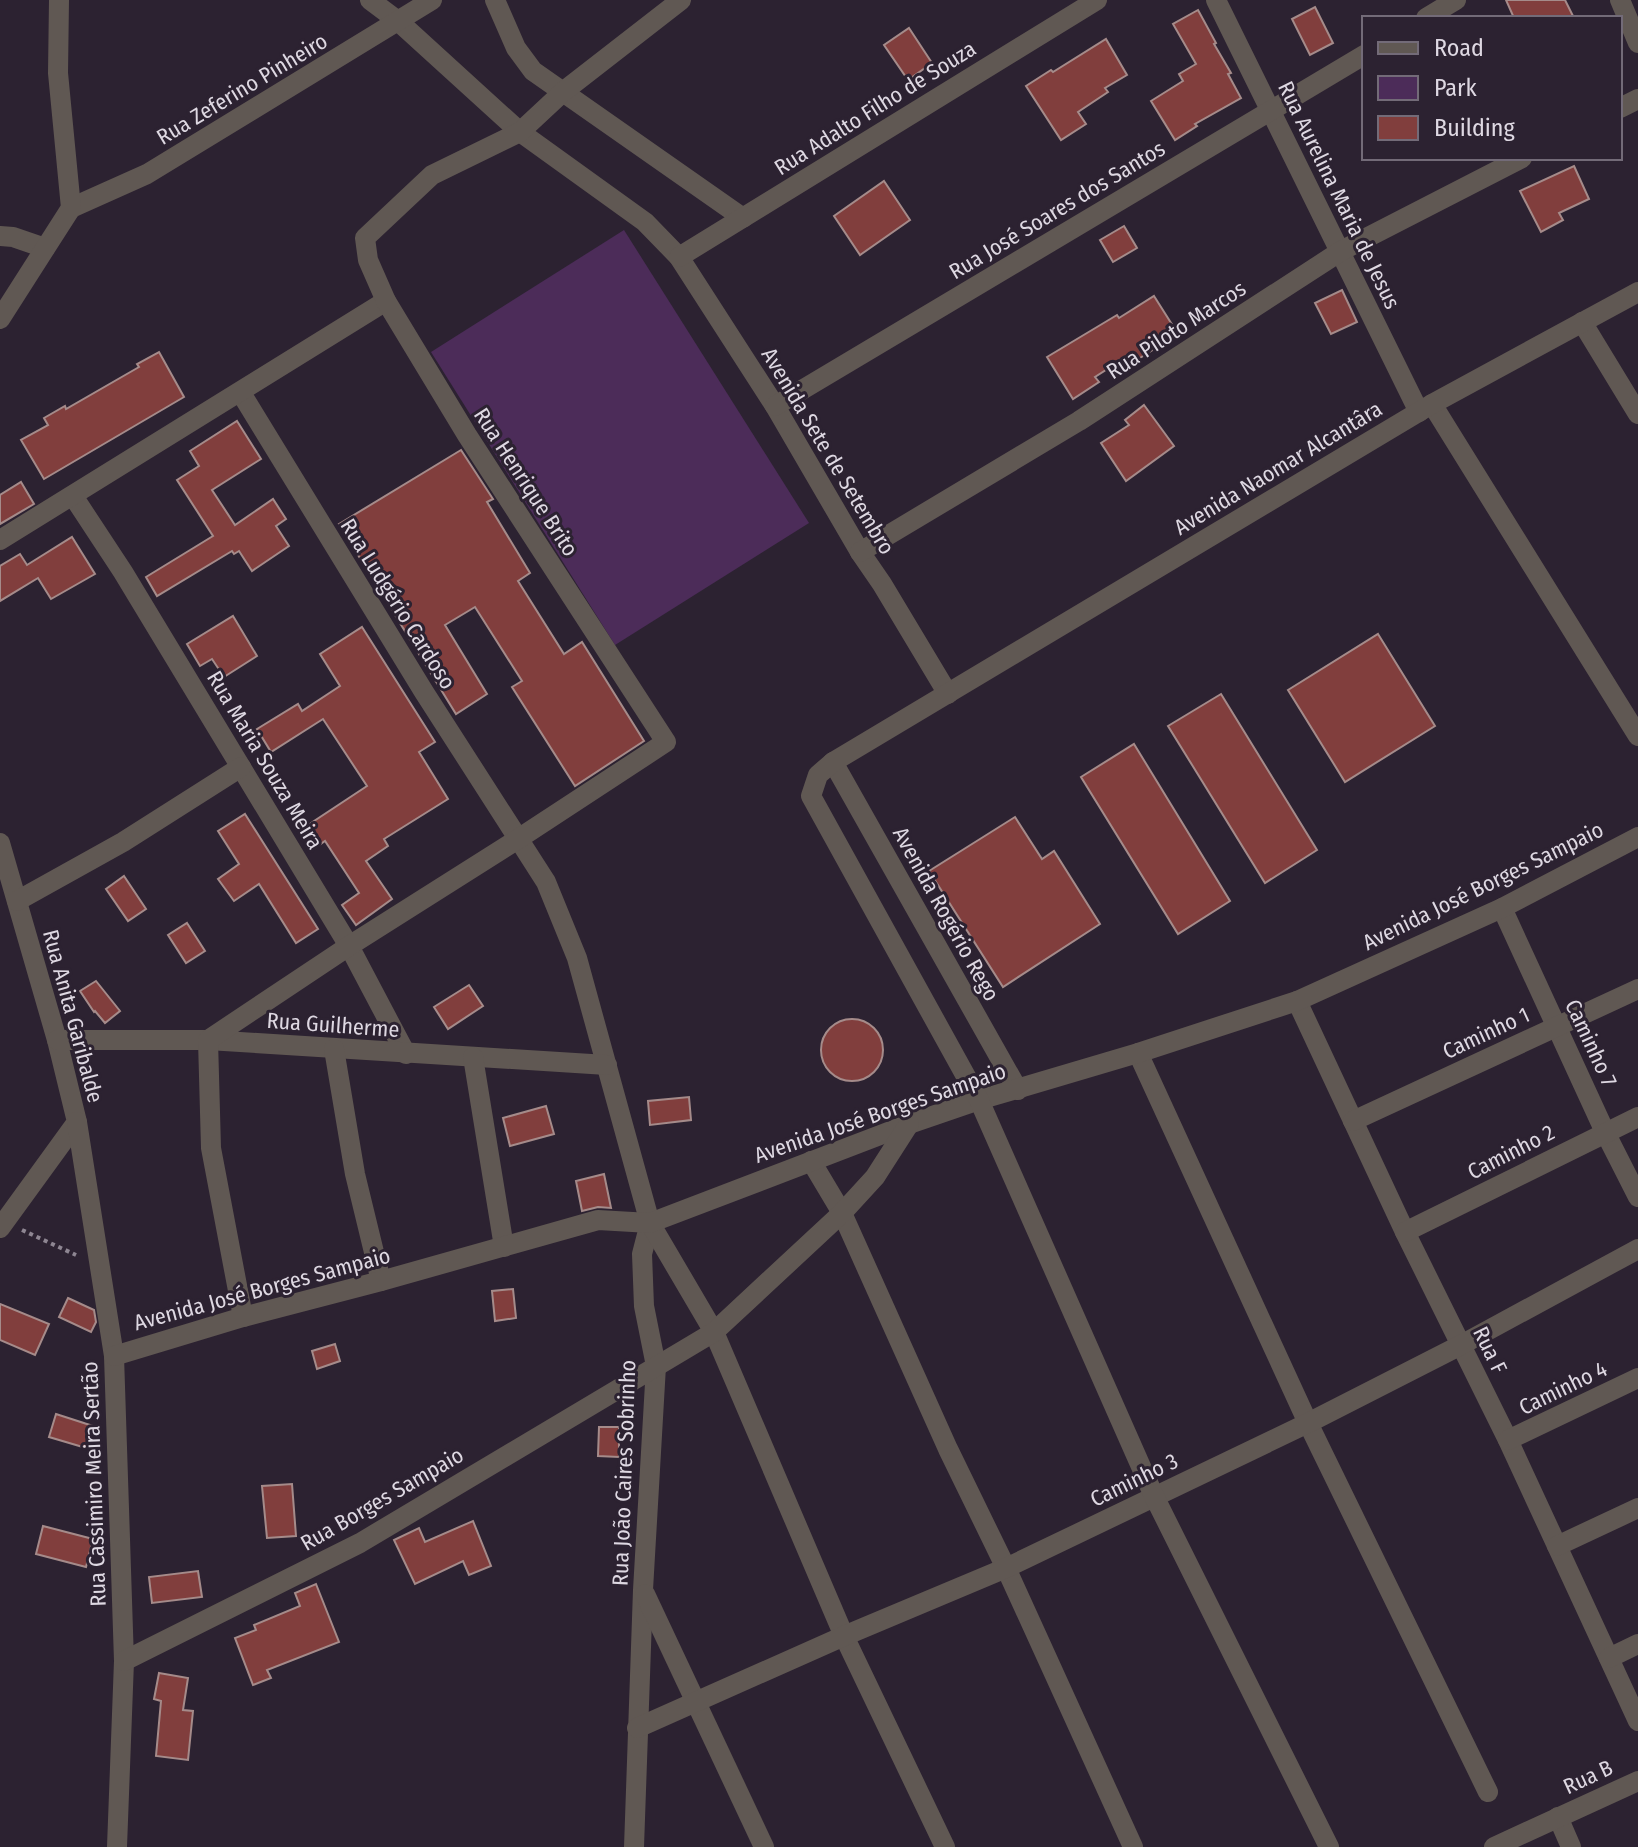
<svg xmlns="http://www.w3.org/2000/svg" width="1638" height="1847" font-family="'Fira Sans Condensed',sans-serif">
<rect width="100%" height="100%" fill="#2c2231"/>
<path fill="#4c2c59" d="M624 230 809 523 615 645 431 352Z"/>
<g fill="#813e3d" stroke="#a58b8a" stroke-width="2">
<path d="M1506 0H1565L1574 18H1514Z"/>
<path d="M1315 7 1333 43 1310 55 1292 19Z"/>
<path d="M1198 10 1216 43 1214 44 1231 73 1228 74 1241 98 1195 124 1197 126 1175 140 1151 101 1183 81 1179 74 1196 64 1173 24Z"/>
<path d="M909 28 932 63 908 80 884 45Z"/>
<path d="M1106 39 1127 75 1105 88 1108 92 1078 112 1086 124 1061 140 1026 86 1051 70 1053 72Z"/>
<path d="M1574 166 1589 199 1559 213 1563 220 1541 232 1520 191Z"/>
<path d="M884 181 910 220 860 255 834 216Z"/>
<path d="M1124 226 1137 248 1113 262 1100 240Z"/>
<path d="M1342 290 1357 322 1331 334 1315 303Z"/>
<path d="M1154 296 1178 334 1135 361 1131 354 1095 377 1099 382 1073 399 1047 357 1117 315 1119 318Z"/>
<path d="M159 352 184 397 44 479 21 440 48 425 44 418 65 406 66 409 139 367 137 364Z"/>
<path d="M1144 405 1174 446 1126 481 1101 443 1129 425 1125 420Z"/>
<path d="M237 421 261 459 212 490 235 525 273 499 286 519 276 526 289 546 252 571 239 551 234 554 232 551 157 596 146 577 213 536 177 480 199 466 190 451Z"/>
<path d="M461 450 493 499 487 502 530 573 518 581 564 654 582 642 644 741 575 786 512 687 522 681 475 607 445 625 487 694 456 714 339 524Z"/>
<path d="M21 482 34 504 0 524V495Z"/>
<path d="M72 537 95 574 51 599 38 578 0 601V566L20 554 27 565Z"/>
<path d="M233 616 257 656 224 677 212 659 200 666 187 644Z"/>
<path d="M362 627 435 742 419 752 448 799 384 839 388 846 366 861 392 899 356 925 342 905 359 893 325 841 315 848 302 829 367 786 323 719 271 752 257 729 298 704 302 711 340 686 320 654Z"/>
<path d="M1378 634 1435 726 1345 782 1288 690Z"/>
<path d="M1221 694 1317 850 1265 883 1168 726Z"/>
<path d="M1134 744 1230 901 1178 934 1081 777Z"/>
<path d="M245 814 318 929 296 943 259 884 234 901 218 879 239 864 218 831Z"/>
<path d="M1015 817 1042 859 1054 851 1100 924 1003 987 929 871Z"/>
<path d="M124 876 146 909 128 921 106 889Z"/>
<path d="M187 923 205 951 186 963 168 935Z"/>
<path d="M96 981 120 1011 105 1023 95 1011 94 1012 80 991Z"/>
<path d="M469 985 483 1006 448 1029 434 1007Z"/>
<circle cx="852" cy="1050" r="31"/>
<path d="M689 1097 691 1120 650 1125 648 1101Z"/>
<path d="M546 1106 554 1134 510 1146 503 1118Z"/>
<path d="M604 1174 611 1208 598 1207 582 1211 576 1181Z"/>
<path d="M513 1289 516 1318 495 1321 492 1291Z"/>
<path d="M68 1298 94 1310 96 1322 91 1332 59 1317Z"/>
<path d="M0 1304 49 1324 35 1355 0 1340Z"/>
<path d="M335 1344 340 1361 317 1369 312 1351Z"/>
<path d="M56 1414 93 1426 86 1448 49 1437Z"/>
<path d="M599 1427H619V1457L598 1456Z"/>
<path d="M292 1484 296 1536 267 1538 262 1486Z"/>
<path d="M473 1521 491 1566 469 1575 463 1561 415 1584 394 1540 419 1528 425 1542Z"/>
<path d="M43 1526 93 1539 86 1567 36 1554Z"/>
<path d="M198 1571 202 1597 152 1603 149 1577Z"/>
<path d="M316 1584 339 1642 267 1670 271 1678 253 1685 235 1638 256 1630 254 1625 300 1606 295 1593Z"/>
<path d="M159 1673 188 1678 183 1710 193 1711 188 1760 156 1756 161 1701 154 1699Z"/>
</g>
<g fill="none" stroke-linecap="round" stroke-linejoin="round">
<path stroke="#8e8692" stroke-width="4" stroke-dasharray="4 4" stroke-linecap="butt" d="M22 1230 76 1255"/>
<g stroke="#605853" stroke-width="20">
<path d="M370 0 398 21 520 132 645 222 679 257 775 406 860 552 882 584 948 694"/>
<path d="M495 0 516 48 533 71 743 218"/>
<path d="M1216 0 1419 412"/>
<path d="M1620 0 1638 43"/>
<path d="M1426 18 1456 0"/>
<path d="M1620 108 1638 99"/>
<path d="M71 208 147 174 432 0"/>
<path d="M0 236 13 237 45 248"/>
<path d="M679 257 1097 0"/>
<path d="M0 319 71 208 58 73 59 0"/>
<path d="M1582 322 1638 414"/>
<path d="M241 393 424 692 546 882 577 958 650 1223 642 1254 644 1306 656 1366 643 1590 634 1847"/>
<path d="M1432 404 1638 736"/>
<path d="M775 406 1364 55"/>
<path d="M73 496 123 572 349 946 406 1054"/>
<path d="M0 540 386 301"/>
<path d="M860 552 1079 421 1341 251 1522 158"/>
<path d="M833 762 1018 1090"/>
<path d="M0 843 57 1040 77 1122 0 1228"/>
<path d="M17 901 123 842 241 767"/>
<path d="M1502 908 1605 1132 1638 1197"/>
<path d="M1297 1001 1405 1232 1508 1440 1638 1721"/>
<path d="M57 1040H208L607 1065"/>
<path d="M334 1049 355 1174 381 1281"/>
<path d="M1138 1053 1308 1423 1488 1792"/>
<path d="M473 1057 504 1247"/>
<path d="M1353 1121 1638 989"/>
<path d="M77 1122 114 1356 124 1661 117 1847"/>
<path d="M811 1161 842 1213 948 1449 1006 1568 1133 1847"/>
<path d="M650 1223 714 1332 844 1636 945 1847"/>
<path d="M1405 1232 1638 1117"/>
<path d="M243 1317 211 1148 208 1040 349 946 518 839 666 742 467 435 386 301 368 260 365 238 432 175 520 132 564 91 681 0"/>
<path d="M114 1356 243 1317 381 1281 598 1220 650 1223 909 1124 979 1100 1138 1053 1297 1001 1502 908 1638 837"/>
<path d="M1508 1440 1638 1378"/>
<path d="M1557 1546 1638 1508"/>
<path d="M645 1594 764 1847"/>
<path d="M1609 1658 1638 1644"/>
<path d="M124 1661 360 1543 714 1332 842 1213 875 1177 909 1124"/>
<path d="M637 1728 844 1636 1006 1568 1308 1423 1461 1345 1638 1249"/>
<path d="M1558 1817 1571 1847"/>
<path d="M1329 1847 1154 1496 979 1100 811 796 818 775 833 762 1432 404 1638 292"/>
<path d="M1494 1847 1638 1781"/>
</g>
</g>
<g text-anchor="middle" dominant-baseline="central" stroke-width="6" stroke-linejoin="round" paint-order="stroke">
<g font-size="22" fill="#ded8e2" stroke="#2c2231">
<text transform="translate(242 89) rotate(-31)">Rua Zeferino Pinheiro</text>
<text transform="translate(875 108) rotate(-32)">Rua Adalto Filho de Souza</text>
<text transform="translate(1339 195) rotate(64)">Rua Aurelina Maria de Jesus</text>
<text transform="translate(1057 210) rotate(-31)">Rua José Soares dos Santos</text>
<text transform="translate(1176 330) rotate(-33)">Rua Piloto Marcos</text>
<text transform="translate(828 451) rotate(59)">Avenida Sete de Setembro</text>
<text transform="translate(1278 468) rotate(-31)">Avenida Naomar Alcantâra</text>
<text transform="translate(526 482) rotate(57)">Rua Henrique Brito</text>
<text transform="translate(398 604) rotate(58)">Rua Ludgério Cardoso</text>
<text transform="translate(265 760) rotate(59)">Rua Maria Souza Meira</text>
<text transform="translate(1483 886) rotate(-26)">Avenida José Borges Sampaio</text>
<text transform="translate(946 914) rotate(61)">Avenida Rogério Rego</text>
<text transform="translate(73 1016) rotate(75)">Rua Anita Garibalde</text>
<text transform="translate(333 1025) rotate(4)">Rua Guilherme</text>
<text transform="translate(1486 1033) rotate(-25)">Caminho 1</text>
<text transform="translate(1591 1043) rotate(65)">Caminho 7</text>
<text transform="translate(880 1113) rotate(-19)">Avenida José Borges Sampaio</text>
<text transform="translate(1511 1152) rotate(-27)">Caminho 2</text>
<text transform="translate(262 1289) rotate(-15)">Avenida José Borges Sampaio</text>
<text transform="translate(1490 1350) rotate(64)">Rua F</text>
<text transform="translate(1563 1388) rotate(-26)">Caminho 4</text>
<text transform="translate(624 1473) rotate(-88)">Rua João Caires Sobrinho</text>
<text transform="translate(1134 1480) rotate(-26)">Caminho 3</text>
<text transform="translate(94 1484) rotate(-92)">Rua Cassimiro Meira Sertão</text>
<text transform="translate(382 1499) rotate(-30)">Rua Borges Sampaio</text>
<text transform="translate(1588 1777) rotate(-25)">Rua B</text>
</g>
</g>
<rect x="1362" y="16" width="260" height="144" fill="#2c2231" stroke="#736b78" stroke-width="2"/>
<rect x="1378" y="42" width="40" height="12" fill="#605853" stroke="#736b78" stroke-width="2"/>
<text x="1434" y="56" font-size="24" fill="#ded8e2">Road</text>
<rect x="1378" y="76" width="40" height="24" fill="#4c2c59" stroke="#736b78" stroke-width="2"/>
<text x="1434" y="96" font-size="24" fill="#ded8e2">Park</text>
<rect x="1378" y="116" width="40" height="24" fill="#813e3d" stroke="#736b78" stroke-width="2"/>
<text x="1434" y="136" font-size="24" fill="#ded8e2">Building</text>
</svg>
